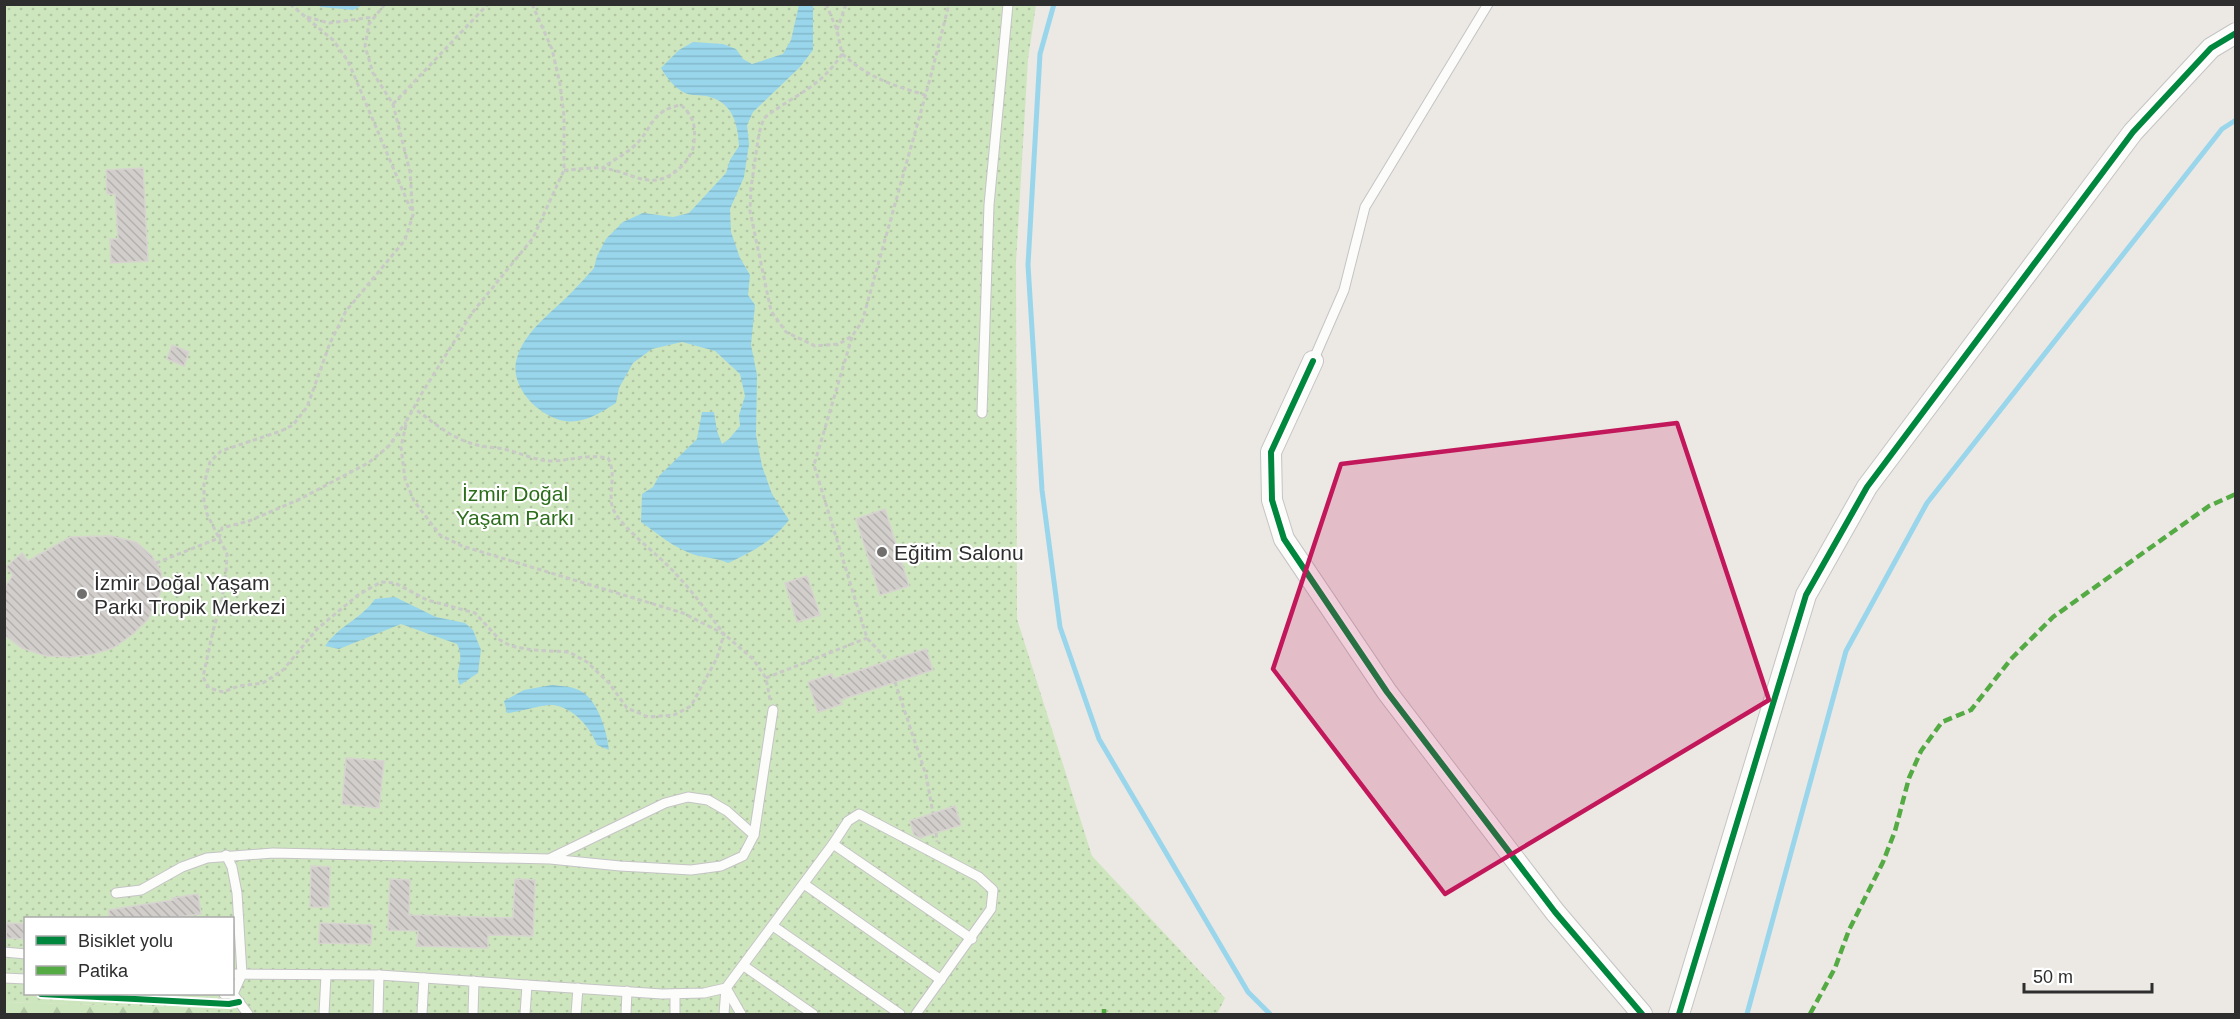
<svg xmlns="http://www.w3.org/2000/svg" width="2240" height="1019" font-family="Helvetica,sans-serif">
<defs>
<pattern id="forest-firs" width="22" height="20" patternUnits="userSpaceOnUse" patternTransform="scale(1.5)"><rect width="22" height="20" fill="#cee6be"/><path d="M5 1l3.5 6h-7zM16 11l3.5 6h-7z" fill="#b1c6a4"/></pattern>
<pattern id="park-dots" width="8" height="8" patternUnits="userSpaceOnUse" patternTransform="scale(1.5)"><rect width="8" height="8" fill="#cee6be"/><path d="M2 2h.1M6 6h.1" fill="none" stroke="#b1c6a4" stroke-width="1.8" stroke-linecap="round"/></pattern>
<pattern id="water-rules" width="6" height="5" patternUnits="userSpaceOnUse" patternTransform="scale(1.5)"><rect width="6" height="5" fill="#99d6ec"/><path d="M0 2.5h6" fill="none" stroke="#84b8cb"/></pattern>
<pattern id="building-back-hatch" width="6" height="6" patternUnits="userSpaceOnUse" patternTransform="scale(1.5)"><rect width="6" height="6" fill="#d1cecb"/><path d="M-1 5l2 2M0 0l6 6M5-1l2 2" fill="none" stroke="#b4b1af"/></pattern>
</defs>
<rect width="100%" height="100%" fill="#ece8e4"/>
<path fill="url(#forest-firs)" d="M5 1002 205 1008 209 1014H5Z"/>
<path fill="url(#park-dots)" fill-rule="evenodd" d="M5 5H1036L1028 59 1016 262 1017 619 1092 856 1225 998 1217 1014H209L204 1008 5 1002ZM26 918H232V994H26Z"/>
<g fill="url(#water-rules)">
<path d="M317 5H363L353 10 321 7Z"/>
<path d="M799 5H813V50L800 67 753 112 747 125 749 144 744 177 730 209 731 232 740 258 750 275 748 295 755 305 751 345 757 375 756 435 762 466 772 494 789 520C773 541 752 552 728 563 717 558 706 558 695 555 674 548 658 534 641 522L642 494 653 487 659 476 697 439 702 412H714L717 431 722 444 729 439 740 426 739 415 745 396 740 374 715 351 682 342 652 349 633 363 619 388 616 403C600 413 584 424 565 421 539 417 508 386 517 358 525 331 550 314 569 295 578 286 586 277 594 268L597 256 606 239 623 222 643 213 673 217 689 213 726 173 730 160 739 146C738 123 732 101 706 96 699 95 690 96 683 92 673 86 667 78 661 68L679 50 693 42 723 44 736 49 743 59 752 64 783 54 791 40Z"/>
<path d="M395 597 436 617 465 623 473 630 481 650 478 673 460 685C453 670 466 662 457 644L401 624 339 649 325 646C341 624 360 620 375 599Z"/>
<path d="M552 685C560 686 569 686 576 689 597 695 607 731 609 750L597 745C590 727 574 708 553 705 544 704 519 712 507 713L504 701 524 690Z"/>
</g>
<g fill="none" stroke-linecap="round" stroke-linejoin="round">
<g stroke="#99d6ec" stroke-width="5">
<path d="M1054 4 1040 54 1028 265 1042 490 1060 627 1099 739 1248 992 1270 1014"/>
<path d="M1747 1014 1846 651 1927 503 2222 129 2236 120"/>
</g>
</g>
<g fill="url(#building-back-hatch)" stroke="#d7d4d0" stroke-width="1.5">
<path d="M143 168 148 261 111 263 110 239H118L115 194H107L106 170Z"/>
<path d="M172 345 189 352 184 366 167 359Z"/>
<path d="M885 509 909 586 880 595 856 519Z"/>
<path d="M111 536 136 542 152 556 161 572 163 586 157 601 148 619 133 634 113 648 93 654 70 657 46 656 22 648 4 635V588L13 575 6 567 22 553 28 561 70 537Z"/>
<path d="M807 576 820 615 797 622 785 583Z"/>
<path d="M926 649 933 670 840 700 842 704 818 712 808 682 832 674 833 679Z"/>
<path d="M346 758 384 761 379 808 342 804Z"/>
<path d="M955 806 961 825 920 838 914 835 910 821Z"/>
<path d="M311 866 330 867 329 907H310Z"/>
<path d="M390 879 410 880 409 915 513 918 515 879 535 880 533 936 488 935V948L417 946 418 931 388 930Z"/>
<path d="M198 894 201 914 170 918H109V910L173 900 172 898Z"/>
<path d="M7 923 26 924V939L6 938Z"/>
<path d="M320 923 372 925 371 944 319 943Z"/>
</g>
<g fill="none" stroke-linecap="round" stroke-linejoin="round">
<g stroke="#c5c4c5" stroke-width="11">
<g id="service">
<path d="M1313 361 1344 290 1365 207 1488 4"/>
<path d="M982 413 989 205 1008 4"/>
<path d="M833 844 972 939"/>
<path d="M226 855 232 867 237 893 242 974 233 994"/>
<path d="M551 858 665 803 688 797 708 800 727 811 754 835"/>
<path d="M804 884 941 980"/>
<path d="M116 893 141 890 182 867 207 858 273 853 550 859 620 866 691 870 721 866 743 856 754 835 773 710"/>
<path d="M773 926 900 1014"/>
<path d="M4 952 26 954"/>
<path d="M744 966 813 1014"/>
<path d="M232 974 379 975 662 994 704 993 726 988 833 844 848 821 859 814 979 877 993 890 991 909 916 1014"/>
<path d="M4 978 26 979"/>
<path d="M726 988 741 1014"/>
<path d="M224 994H233L248 1014"/>
<path d="M324 1014 326 975"/>
<path d="M378 1014 379 975"/>
<path d="M422 1014 424 978"/>
<path d="M473 1014 474 981"/>
<path d="M525 1014 527 985"/>
<path d="M576 1014 578 988"/>
<path d="M626 1014 627 991"/>
<path d="M675 1014V994"/>
<path d="M724 1014 726 988"/>
</g>
</g>
<g stroke="#c5c4c5" stroke-width="22">
<g id="minor">
<path d="M1313 361 1271 452 1272 500 1284 539 1387 692 1555 912 1642 1014"/>
<path d="M1679 1014 1806 595 1867 487 2133 132 2211 48 2236 33"/>
</g>
</g>
<g stroke="#c9c9c8" stroke-width="3" stroke-dasharray="4.5 3" stroke-linecap="butt">
<path d="M290 4 333 40 348 61 411 210"/>
<path d="M385 4 369 24 365 46 373 73 393 104 410 172 413 215 405 240 346 311 330 343 307 407 293 425 281 431 221 451 210 462 204 484V501L207 514 227 554 226 572 222 599 213 631 203 677 209 688 223 692 239 686 263 683 283 670 317 629 358 595 381 582 395 583 427 600 475 613 500 640 511 646 532 650 569 652 587 662 609 683 627 708 648 717 674 715 691 706 717 658 724 634C708 613 693 592 675 573 660 556 623 529 614 511 606 495 618 477 608 458 586 454 574 460 553 461 537 461 523 454 508 450 498 447 487 448 477 445 452 439 434 423 414 408"/>
<path d="M532 4 552 49 560 84 564 116V170L533 238 472 313 422 393 407 420 401 447 405 479 414 501 440 535 462 546 683 613 724 634 753 659 766 678 770 700"/>
<path d="M826 4 837 30 842 54C819 89 795 94 764 118L759 133 751 188 750 211 771 311 786 332 815 346 839 344 852 336 862 322 930 79 949 4"/>
<path d="M307 17 329 23 373 17"/>
<path d="M837 30 846 4"/>
<path d="M842 54C871 79 890 84 925 95"/>
<path d="M393 104 488 4"/>
<path d="M564 170C576 170 590 167 602 168 635 172 651 194 681 167 687 161 694 151 694 142 696 125 693 116 681 105 649 111 654 129 633 147 624 155 612 161 602 168"/>
<path d="M852 337 814 465 867 638 888 661"/>
<path d="M156 563 219 538 222 528 249 521 300 499 368 463 388 447 406 422"/>
<path d="M766 678 867 638"/>
<path d="M895 682 926 775 933 813"/>
<path d="M936 833 937 842"/>
</g>
<use href="#service" stroke="#fcfcfb" stroke-width="9"/>
<use href="#minor" stroke="#fcfcfb" stroke-width="20"/>
<g stroke="#54ab44" stroke-width="4.5" stroke-dasharray="9 4.5" stroke-linecap="butt">
<path d="M1104 1009V1014"/>
<path d="M1810 1014 1835 968 1849 930 1883 862 1895 831 1909 778 1921 751 1942 722 1971 710 2011 659 2053 617 2209 506 2236 494"/>
</g>
<g stroke="#fff" stroke-width="10">
<g id="cycleway">
<path d="M1313 361 1271 452 1272 500 1284 539 1387 692 1555 912 1642 1014"/>
<path d="M41 994 229 1004 239 1002"/>
<path d="M1679 1014 1806 595 1867 487 2133 132 2211 48 2236 33"/>
</g>
</g>
<use href="#cycleway" stroke="#00873e" stroke-width="6"/>
</g>
<path fill="#c2185b" fill-opacity="0.2" stroke="#c2185b" stroke-width="4.5" stroke-linejoin="round" d="M1677 423 1769 700 1445 894 1273 669 1341 464Z"/>
<g fill="#706f6e" stroke="#fff" stroke-width="2">
<circle cx="882" cy="552" r="6"/>
<circle cx="82" cy="594" r="6"/>
</g>
<g text-anchor="middle" dominant-baseline="central" stroke-width="4.5" stroke-linejoin="round" paint-order="stroke">
<g font-size="21" fill="#2c6e1b" stroke="#fff">
<text x="515" y="493">İzmir Doğal<tspan x="515" dy="24">Yaşam Parkı</tspan></text>
</g>
<g font-size="21" fill="#2e2e2e" stroke="#fff" text-anchor="start">
<text x="894" y="552">Eğitim Salonu</text>
<text x="94" y="582">İzmir Doğal Yaşam<tspan x="94" dy="24">Parkı Tropik Merkezi</tspan></text>
</g>
</g>
<rect width="2240" height="1019" fill="none" stroke="#2e2e2e" stroke-width="12"/>
<rect x="24" y="917" width="210" height="78" fill="#ffffff" stroke="#ababab" stroke-width="1.5"/>
<rect x="36" y="936" width="30" height="9" fill="#00873e" stroke="#ababab" stroke-width="1.5"/>
<text x="78" y="947" font-size="18" fill="#2e2e2e">Bisiklet yolu</text>
<rect x="36" y="966" width="30" height="9" fill="#54ab44" stroke="#ababab" stroke-width="1.5"/>
<text x="78" y="977" font-size="18" fill="#2e2e2e">Patika</text>
<path d="M2024 983v9h128v-9" fill="none" stroke="#2e2e2e" stroke-width="3"/>
<text x="2033" y="983" font-size="18" fill="#2e2e2e" stroke="#ffffff" stroke-width="4.5" paint-order="stroke">50 m</text>
</svg>
